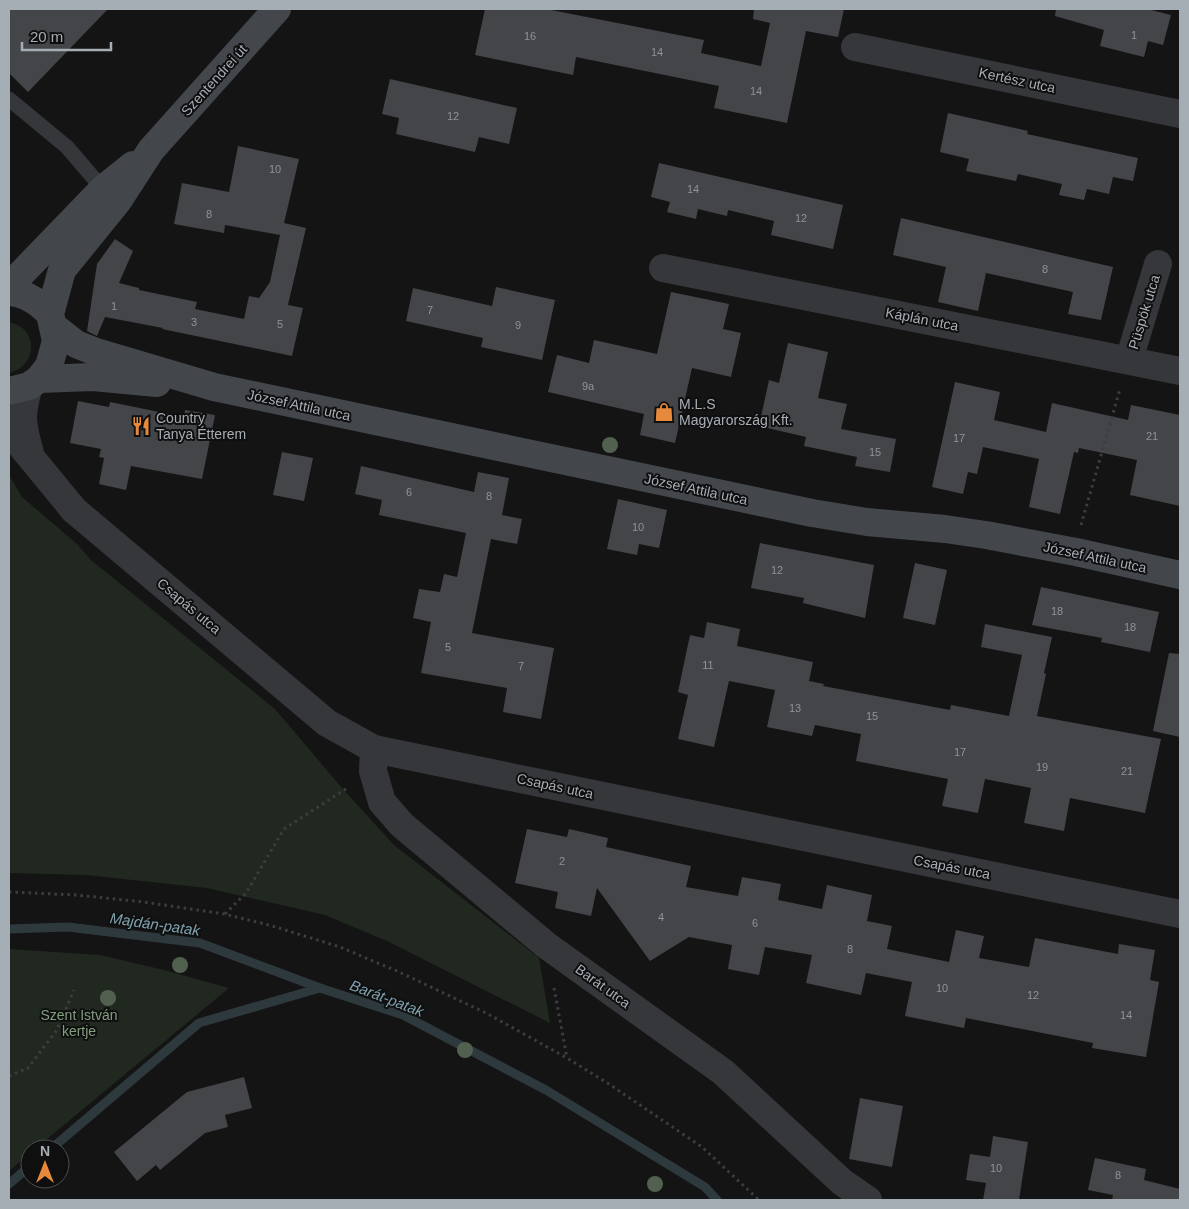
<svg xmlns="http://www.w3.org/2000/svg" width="1189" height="1209" font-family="Arial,sans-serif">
<rect width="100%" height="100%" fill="#141415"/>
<g fill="#212820">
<path d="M9 322C39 328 38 366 9 373Z"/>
<path d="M9 475 22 497 77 544 91 560 275 709 342 788 394 845 539 958 550 1023 387 941 325 915 207 888 86 875 9 873Z"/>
<path d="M9 949 100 955 164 970 229 988 35 1149H30V1153L9 1171Z"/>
</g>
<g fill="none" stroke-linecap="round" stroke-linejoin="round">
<g stroke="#2e393d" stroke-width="9">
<path d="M9 929 68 927 200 943 320 988"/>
<path d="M51 1149 199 1023 320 988 403 1015 546 1090 705 1187 717 1200"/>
<path d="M9 1184 30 1166"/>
</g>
</g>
<g fill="#434548">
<path d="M9 9H108L28 92 9 73Z"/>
<path d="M485 9H546L704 40 701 53 761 66 770 23 753 19 754 9H844L838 37 806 31 787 123 714 108 719 86 576 57 573 75 475 55Z"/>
<path d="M1056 9H1147L1171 15 1163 45 1148 41 1144 57 1100 46 1104 30 1055 16Z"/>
<path d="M390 79 517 108 509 144 479 137 475 152 396 134 399 118 382 114Z"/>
<path d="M948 113 1028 131 1027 134 1138 158 1133 181 1113 177 1109 194 1087 189 1084 200 1059 195 1062 184 1018 174 1016 181 966 171 969 159 940 152Z"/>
<path d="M238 146 299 159 284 223 306 228 288 305 303 308 292 356 162 329 163 328 105 317 97 336 87 331 97 264 115 239 133 251 119 283 139 288V290L197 302 195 309 244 319 249 296 259 298 270 282 280 235 225 225 224 233 174 224 182 183 229 192Z"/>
<path d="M659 163 843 205 833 249 771 235 774 221 728 210 727 216 698 209 696 219 667 212 670 202 651 197Z"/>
<path d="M901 218 1113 267 1101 320 1068 314 1073 292 986 273 978 311 938 302 946 267 893 255Z"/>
<path d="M496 287 555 300 542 360 481 347 483 338 406 321 413 288 492 306Z"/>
<path d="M671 292 729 304 723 329 741 333 731 377 692 368 675 443 640 435 644 414 548 392 557 355 589 363 594 340 657 354Z"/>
<path d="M788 343 828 352 818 398 847 404 841 429 896 439 890 472 855 466 857 457 804 446 806 437 759 426 769 380 779 383Z"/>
<path d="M955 382 1000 392 994 420 1046 432 1052 403 1128 420 1131 405 1180 415V506L1130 495 1137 460 1079 448 1078 453 1074 452 1060 514 1029 507 1039 459 983 447 977 474 968 472 963 494 932 487Z"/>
<path d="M78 401 109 407 110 402 184 417 185 410 215 415 202 479 131 466 126 490 99 484 104 458 99 457 101 449 70 443Z"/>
<path d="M282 452 313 458 304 501 273 495Z"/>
<path d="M361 466 474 492 478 472 509 478 502 515 522 519 517 544 491 539 472 633 554 648 541 719 503 712 507 688 421 673 431 622 413 618 419 589 440 592 444 574 457 577 466 533 379 515 382 500 355 494Z"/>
<path d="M618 499 667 510 659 548 639 544 637 555 607 549Z"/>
<path d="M760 543 874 565 865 618 803 603 804 598 751 588Z"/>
<path d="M915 563 947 570 935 625 903 618Z"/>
<path d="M1041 587 1159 612 1150 652 1101 642 1102 638 1032 625Z"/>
<path d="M707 622 740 629 737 646 813 662 809 681 824 684 823 686 950 710 951 705 1009 716 1022 655 981 647 985 624 1052 637 1044 673 1046 674 1037 716 1161 739 1145 813 1070 798 1064 831 1024 823 1031 788 985 779 978 813 942 806 948 779 856 761 861 734 815 725 812 736 767 727 775 690 729 681 714 747 678 739 688 695 678 692 690 635 704 638Z"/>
<path d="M1169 653 1180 654V737L1153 731Z"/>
<path d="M527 829 567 837 569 829 608 838 606 847 691 866 686 887 738 896 742 877 781 884 778 900 822 909 827 885 872 895 867 921 892 926 887 949 949 962 956 930 984 936 979 958 1029 967 1035 938 1118 954 1119 944 1155 950 1150 980 1159 982 1146 1057 1092 1048 1093 1043 966 1018 964 1028 905 1016 912 982 866 973 861 995 806 983 812 955 765 947 759 975 728 969 732 945 689 937 650 961 597 888 591 916 555 908 558 892 515 883Z"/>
<path d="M244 1077 252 1108 225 1115 228 1127 205 1133 160 1170 156 1165 137 1181 114 1152 187 1092Z"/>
<path d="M860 1098 903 1106 892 1167 849 1159Z"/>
<path d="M993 1136 1028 1142 1019 1200H983L986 1183 966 1180 970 1154 990 1157Z"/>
<path d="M1095 1158 1146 1169 1144 1180 1180 1189V1200H1112L1113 1195 1088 1190Z"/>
</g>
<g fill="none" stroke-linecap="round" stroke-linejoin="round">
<g stroke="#3b3e41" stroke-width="3" stroke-dasharray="2.5 4" stroke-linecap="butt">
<path d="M1081 525 1120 389"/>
<path d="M9 892 76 895 144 902 224 914 269 925 340 947 399 972 488 1014 567 1058 609 1084 702 1147 759 1200"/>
<path d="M225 914 246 893 284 829 349 787"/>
<path d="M554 988 567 1058"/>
<path d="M9 1076 28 1068 57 1030 74 990"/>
</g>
<path stroke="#35373a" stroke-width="15" d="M9 99 67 147 103 189"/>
<g stroke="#35373a" stroke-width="28">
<path d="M855 47 1180 114"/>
<path d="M663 268 1180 371"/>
<path d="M1129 360 1158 264"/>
<path d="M29 386C20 416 22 424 30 453"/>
<path d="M9 431 74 510 327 723 374 749 1180 914"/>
<path d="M374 749 373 771 382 802 402 825 546 945 723 1072 842 1182 868 1200"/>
</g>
<g stroke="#43464a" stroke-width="28">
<path d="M9 283 17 278 103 189 133 165"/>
<path d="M9 292C25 293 39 302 50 314"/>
<path d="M53 326 76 344 96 352 214 387 812 513 867 522 945 529 986 535 1076 552 1180 575"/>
<path d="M39 379 93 377 157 383"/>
<path d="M9 391 29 386 39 379 49 366 56 341 50 314 62 270 118 201 151 150 277 9"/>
</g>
</g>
<g fill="#51604f">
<circle cx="610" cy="445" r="8"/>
<circle cx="180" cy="965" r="8"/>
<circle cx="108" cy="998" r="8"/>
<circle cx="465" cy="1050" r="8"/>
<circle cx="655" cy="1184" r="8"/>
</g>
<defs>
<g id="shop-bare" transform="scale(1.5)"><path d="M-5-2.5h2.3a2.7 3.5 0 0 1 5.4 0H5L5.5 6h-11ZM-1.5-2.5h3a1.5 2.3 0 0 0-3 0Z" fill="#e7893b" stroke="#0f0f10" stroke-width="2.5" paint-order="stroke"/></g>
<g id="restaurant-bare" transform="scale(1.5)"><path d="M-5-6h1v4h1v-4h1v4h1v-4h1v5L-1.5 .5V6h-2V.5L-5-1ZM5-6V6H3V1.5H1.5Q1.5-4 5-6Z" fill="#e7893b" stroke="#0f0f10" stroke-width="2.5" paint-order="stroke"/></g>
</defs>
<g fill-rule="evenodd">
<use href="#shop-bare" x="664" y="412"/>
<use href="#restaurant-bare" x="141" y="426"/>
</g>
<g text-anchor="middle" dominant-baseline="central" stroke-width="4" stroke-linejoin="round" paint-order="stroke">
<g font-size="11" fill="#8d949a">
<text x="1134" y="35">1</text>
<text x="530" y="36">16</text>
<text x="657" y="52">14</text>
<text x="756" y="91">14</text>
<text x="453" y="116">12</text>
<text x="275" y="169">10</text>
<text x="693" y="189">14</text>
<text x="209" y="214">8</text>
<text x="801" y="218">12</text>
<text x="1045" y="269">8</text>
<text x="114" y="306">1</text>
<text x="430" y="310">7</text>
<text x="194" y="322">3</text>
<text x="280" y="324">5</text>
<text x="518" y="325">9</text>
<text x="588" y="386">9a</text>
<text x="1152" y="436">21</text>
<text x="959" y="438">17</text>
<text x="875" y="452">15</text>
<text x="409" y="492">6</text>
<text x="489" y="496">8</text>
<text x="638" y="527">10</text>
<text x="777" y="570">12</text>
<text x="1057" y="611">18</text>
<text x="1130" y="627">18</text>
<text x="448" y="647">5</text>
<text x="708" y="665">11</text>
<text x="521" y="666">7</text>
<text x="795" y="708">13</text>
<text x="872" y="716">15</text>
<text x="960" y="752">17</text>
<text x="1042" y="767">19</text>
<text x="1127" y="771">21</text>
<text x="562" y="861">2</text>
<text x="661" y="917">4</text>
<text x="755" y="923">6</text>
<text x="850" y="949">8</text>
<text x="942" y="988">10</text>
<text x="1033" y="995">12</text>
<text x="1126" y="1015">14</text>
<text x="996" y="1168">10</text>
<text x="1118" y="1175">8</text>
</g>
<g font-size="14" fill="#a6aeb5" stroke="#0f0f10">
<text transform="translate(214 80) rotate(-48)">Szentendrei út</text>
<text transform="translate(1017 80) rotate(12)">Kertész utca</text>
<text transform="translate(1144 312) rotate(-73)">Püspök utca</text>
<text transform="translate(922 319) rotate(11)">Káplán utca</text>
<text transform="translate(299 405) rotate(12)">József Attila utca</text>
<text transform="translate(696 489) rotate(12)">József Attila utca</text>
<text transform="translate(1095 557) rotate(12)">József Attila utca</text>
<text transform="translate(189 606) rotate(40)">Csapás utca</text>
<text transform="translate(555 786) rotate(12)">Csapás utca</text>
<text transform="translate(952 867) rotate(11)">Csapás utca</text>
<text transform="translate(603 986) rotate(36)">Barát utca</text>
</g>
<g font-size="14" fill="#a6aeb5" stroke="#0f0f10" text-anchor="start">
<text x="679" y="404">M.L.S<tspan x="679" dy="16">Magyarország Kft.</tspan></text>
<text x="156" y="418">Country<tspan x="156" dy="16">Tanya Étterem</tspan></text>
</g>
<g font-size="14" fill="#839f7e" stroke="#0f0f10">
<text x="79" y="1015">Szent István<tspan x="79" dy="16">kertje</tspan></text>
</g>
<g font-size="15" font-style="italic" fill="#7fa2ae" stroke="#0f0f10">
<text transform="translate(155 924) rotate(8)">Majdán-patak</text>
<text transform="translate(387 998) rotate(21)">Barát-patak</text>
</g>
</g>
<rect width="1189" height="1209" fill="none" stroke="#a6aeb5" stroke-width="20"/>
<g transform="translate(45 1164)"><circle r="24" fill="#0f0f10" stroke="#4b4f52"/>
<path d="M0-4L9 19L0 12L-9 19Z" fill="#e7893b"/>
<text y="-8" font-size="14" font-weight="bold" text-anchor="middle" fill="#a6aeb5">N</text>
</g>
<path d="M22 42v8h89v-8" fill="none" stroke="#a6aeb5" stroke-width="2.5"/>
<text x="30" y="42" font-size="15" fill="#a6aeb5" stroke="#0f0f10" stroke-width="4" paint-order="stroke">20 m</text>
</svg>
